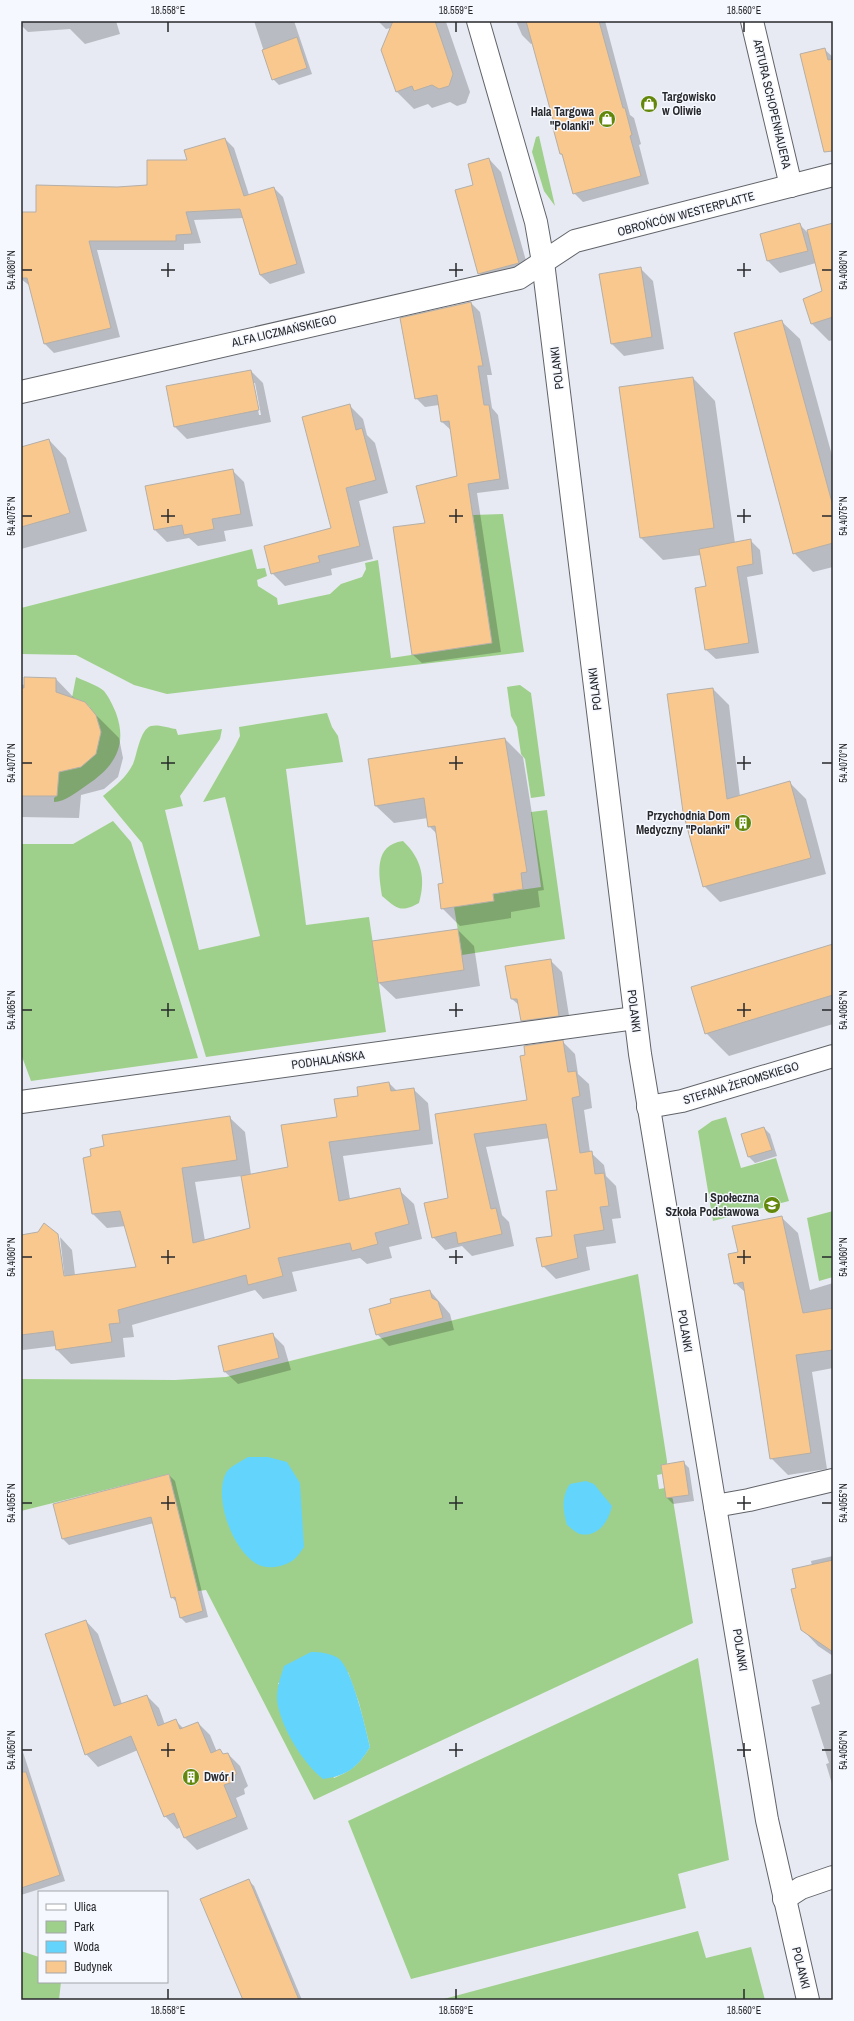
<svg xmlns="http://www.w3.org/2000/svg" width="854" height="2021" font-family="'Archivo Narrow',sans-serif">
<rect width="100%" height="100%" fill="#e7eaf2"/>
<g fill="#9fd08b" fill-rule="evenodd">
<path d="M539 136 555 206 544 191 532 152 536 137Z"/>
<path d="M503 514 524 652 167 694 134 685 76 655 21 654V608L252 549 257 569 265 568 267 576 257 580 258 586 277 598 278 605 330 594 341 584 362 577 366 569 365 563 378 560 391 658 492 643 473 515Z"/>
<path d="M76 677C84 681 97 685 104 691 109 697 113 706 116 713 128 746 114 767 87 785 78 791 65 802 54 802V798L57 795 59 770 89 759 98 746 100 727 89 706 72 698Z"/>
<path d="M520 685 531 693 545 796 531 798 525 759 521 754 517 727 511 716 507 687Z"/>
<path d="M327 713 332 727 338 736 343 762 286 769 306 925 369 917 386 1032 206 1057 142 843 103 796C115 786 126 778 133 764 137 755 140 729 151 726 158 724 169 728 176 729L178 735 222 729 220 739 180 796 183 806 165 810 199 950 260 936 225 797 203 802 235 746 240 736 239 727Z"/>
<path d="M547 810 565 939 462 955 453 901H494L493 894 541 887 531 812Z"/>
<path d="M113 821 131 842 198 1058 31 1081 21 1054V844H73Z"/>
<path d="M403 841C422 859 426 879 419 903 401 913 397 909 382 896 379 875 373 845 403 841Z"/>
<path d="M726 1117 741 1168 776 1158 789 1201 713 1221 698 1131 712 1121Z"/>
<path d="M833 1211V1277L819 1281 807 1218Z"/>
<path d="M638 1274 667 1461V1464L661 1465 662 1474 657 1475 659 1489 665 1488 666 1498 672 1497 673 1500 693 1623 314 1800 206 1590 198 1591 169 1474 21 1511V1379L175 1380 226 1377ZM348 1672 359 1703 370 1747C359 1764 353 1770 334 1778L278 1683Z"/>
<path d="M698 1658 729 1860 678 1874 686 1908 411 1979 348 1821Z"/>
<path d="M698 1931 706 1958 751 1947 765 2000H440Z"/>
<path d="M21 1951 39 1957V1982H61L59 2000H21Z"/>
</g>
<g fill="#63d4fb">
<path d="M248 1457H268L287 1462 300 1483 304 1547C301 1551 297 1558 292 1561 283 1567 267 1570 257 1564 233 1551 213 1498 226 1473 229 1467 242 1461 248 1457Z"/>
<path d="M586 1481 594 1484 612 1506C609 1521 598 1538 580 1534 576 1533 571 1528 567 1525 563 1511 561 1497 570 1484Z"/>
<path d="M311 1652C320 1652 330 1653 338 1658 352 1667 366 1730 370 1747 358 1767 347 1776 323 1779 303 1763 283 1730 278 1706 275 1692 280 1679 284 1666Z"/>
</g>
<g fill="#0003" fill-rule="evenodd">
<path d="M21 21H116L120 34 85 44 70 29 28 32 21 25Z"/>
<path d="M254 21H294L312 74 279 85 273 79Z"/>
<path d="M378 21H451L446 22 470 92 466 103 457 106 450 102 432 108 428 104 414 109 397 92 391 28 386 29Z"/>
<path d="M516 21H605L630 115 634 118 641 144 639 145 649 184 583 202 574 193 564 157 561 154 556 127 533 43 531 44 522 35Z"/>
<path d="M824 49 833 57V138Z"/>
<path d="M225 139 234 148 249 195 274 188 283 197 305 273 270 284 260 275 243 218 194 220 201 243 184 244V250H97L120 337 54 353 45 344 30 286 21 279V213H37L117 188 148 186Z"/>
<path d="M489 159 501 172 530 275 491 285 479 273 475 186Z"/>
<path d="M833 224V340L829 341 812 324 824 291 816 263 780 273 768 261 761 234 800 225 808 233Z"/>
<path d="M640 268 653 281 664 349 624 356 612 344Z"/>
<path d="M471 303 480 312 492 375H487L492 408 498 415 509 489 477 493 501 652 422 663 412 654 426 523 458 477 452 431 442 422 439 405 425 407 416 398Z"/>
<path d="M781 321 800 339 833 459V567L813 572 794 553Z"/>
<path d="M251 371 263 383 271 422 187 439 175 427ZM253 383H255L261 415H259Z"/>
<path d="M693 378 715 401 735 543 750 540 760 550 763 574 747 577 759 653 716 659 705 649 708 587 701 555 663 560 641 538Z"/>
<path d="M350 406 363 419 367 435 375 443 388 493 359 501 373 559 331 569 332 575 285 586 272 573 332 529Z"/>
<path d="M49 440 66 458 87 531 21 549V448Z"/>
<path d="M232 470 244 482 253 526 224 531 226 541 198 546 189 538 167 542 155 530Z"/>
<path d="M56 679 77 701 84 703 119 738 123 758 118 777 104 789 81 795 79 818 21 817V685Z"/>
<path d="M713 689 729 705 740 797 790 783 806 799 826 874 720 902 704 886Z"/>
<path d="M505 739 523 757 544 890 538 891 540 907 511 912V918L460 926 442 908 444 883 438 835 429 826 428 818 394 823 376 806Z"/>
<path d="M458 930 474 946 480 986 396 999 379 983Z"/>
<path d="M833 945V1024L729 1056 706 1033Z"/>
<path d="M550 960 562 972 571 1028 534 1033 522 1021 520 1006 512 999Z"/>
<path d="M563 1042 575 1054 578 1074 589 1084 592 1108 584 1110 590 1152 604 1165 606 1176 616 1186 621 1218 612 1219 616 1243 586 1247 590 1270 556 1279 543 1266 553 1237 558 1191 550 1138 486 1147 502 1215 509 1222 514 1246 472 1256 462 1246 445 1250 433 1237 449 1199 436 1115 528 1101Z"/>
<path d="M389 1083 397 1091 413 1089 428 1103 433 1144 343 1156 350 1199 399 1190 414 1204 422 1239 389 1247 392 1258 367 1264 360 1258 292 1272 297 1291 263 1299 255 1290 132 1325 134 1337 123 1338 125 1357 71 1364 57 1350 56 1346 23 1350 21 1348V1236L57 1235 59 1237 58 1238 63 1281H65L60 1237 72 1250 75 1275 137 1267 126 1226 107 1228 93 1214 230 1118 245 1132 251 1175 289 1168 359 1097ZM242 1176 251 1229 205 1241 195 1182Z"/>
<path d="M764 1128 770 1134 777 1156 755 1163 749 1157 742 1135Z"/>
<path d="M781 1217 798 1233 810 1290 833 1283V1368L812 1372 827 1469 788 1475 771 1458 746 1293 735 1283 739 1253Z"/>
<path d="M430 1291 450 1314 454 1330 389 1346 377 1334Z"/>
<path d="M272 1334 284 1346 291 1370 238 1384 225 1372 219 1347Z"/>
<path d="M683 1462 689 1468 694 1501 673 1504 667 1498Z"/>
<path d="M169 1475 175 1481 208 1617 186 1623 180 1617 177 1603 172 1597 154 1523 69 1545 63 1539Z"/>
<path d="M833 1556V1656L818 1646 802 1629 797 1588 812 1566 811 1561Z"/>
<path d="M86 1621 98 1634 122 1704 147 1696 159 1708 165 1725 176 1721 184 1729 198 1723 210 1735 217 1752 220 1751 224 1755 228 1754 240 1766 248 1786 244 1789 245 1794 236 1798 248 1829 197 1850 185 1838 181 1827 177 1829 165 1816 138 1750 98 1767 86 1754Z"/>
<path d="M833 1673V1787L826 1764 829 1763 811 1707 820 1704 812 1680Z"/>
<path d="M21 1746 65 1881 21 1895Z"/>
<path d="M248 1880 254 1886 302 2000H244Z"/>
</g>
<g fill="#f9c88e" stroke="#b4afa9">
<path d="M393 21H435L453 74 449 86 439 89 432 85 414 91 412 86 396 92 381 50Z"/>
<path d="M526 21H599L623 108H625L632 135 630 136 641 176 573 194 562 154H560L553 128 555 127Z"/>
<path d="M297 37 307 68 272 80 262 50Z"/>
<path d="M825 48 828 60 833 59V151L824 152 800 54Z"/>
<path d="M225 138 244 196 274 187 297 264 260 275 240 209 186 212 192 234 176 235V241H89L111 328 44 344 27 278H21V212H36V185L117 187 147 185V160H187L184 150Z"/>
<path d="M489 158 519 263 478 274 455 190 473 185 468 164Z"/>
<path d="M800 223 808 251 767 261 760 234Z"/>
<path d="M833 223V317L811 324 803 299 822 291 807 230Z"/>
<path d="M641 267 652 337 611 344 599 274Z"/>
<path d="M471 302 483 366H478L484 405H489L500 479 468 484 492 643 412 655 393 527 425 523 416 486 457 476 449 421 441 422 437 395 415 399 400 318Z"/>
<path d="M782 320 833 506V543L793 554 734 333Z"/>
<path d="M251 370 259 410 174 427 166 386Z"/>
<path d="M693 377 714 528 640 538 619 387Z"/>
<path d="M350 404 356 430 362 428 376 480 346 488 360 546 318 556 320 562 271 574 264 546 331 528 302 417Z"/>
<path d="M49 439 70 513 21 527V447Z"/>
<path d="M233 469 241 514 212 519 214 529 184 535 182 525 154 530 145 486Z"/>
<path d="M751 539 753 564 737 567 749 643 705 650 695 588 706 586 699 549Z"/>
<path d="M24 677 56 678V692L85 702 96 715 101 732 96 754 81 767 59 772 57 796H21V688H24Z"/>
<path d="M713 688 727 799 790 781 811 858 703 887 683 812 667 694Z"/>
<path d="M505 738 527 872 521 873 523 889 493 894 494 901 441 909 438 884 443 883 435 826 428 827 424 798 375 806 368 759Z"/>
<path d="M458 929 464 970 378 983 372 941Z"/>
<path d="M833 944V995L705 1034 691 987Z"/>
<path d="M551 959 559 1016 521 1021 517 999H511L505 966Z"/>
<path d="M563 1040 568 1072 576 1071 580 1096 572 1098 580 1153 592 1151 595 1174 604 1173 609 1206 600 1207 604 1230 574 1235 578 1258 542 1267 536 1238 552 1236 546 1191 557 1190 546 1124 474 1134 491 1209 496 1208 502 1234 458 1244 456 1232 432 1238 424 1203 448 1198 435 1114 527 1100 520 1056 525 1055 524 1046Z"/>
<path d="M389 1082 391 1091 414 1088 420 1130 329 1142 339 1201 400 1188 409 1224 375 1233 378 1244 352 1251 350 1243 278 1258 283 1276 248 1285 246 1275 118 1310 120 1323 109 1324 112 1342 56 1350 53 1331 21 1335V1235L38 1232 44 1223 58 1234 64 1276 136 1267 120 1211 92 1214 83 1158 91 1156 90 1149 104 1146 102 1135 230 1116 237 1160 182 1168 193 1243 250 1228 241 1176 288 1167 281 1125 337 1117 334 1099 358 1096 357 1087Z"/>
<path d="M764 1127 772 1150 748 1157 741 1134Z"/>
<path d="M782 1216 803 1313 833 1308V1350L796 1355 811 1453 770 1459 743 1282 734 1284 728 1254 738 1252 732 1226Z"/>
<path d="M430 1290 432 1298 438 1301 443 1318 376 1335 369 1309 391 1303 390 1299Z"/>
<path d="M273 1333 279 1358 224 1372 218 1346Z"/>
<path d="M684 1461 689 1495 666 1498 661 1465Z"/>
<path d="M169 1474 203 1611 180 1618 175 1597 171 1598 151 1517 62 1539 53 1504Z"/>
<path d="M833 1560V1652L801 1630 791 1589 796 1588 792 1569Z"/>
<path d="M86 1620 114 1706 147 1695 158 1726 176 1719 180 1729 198 1722 211 1753 220 1749 223 1754 228 1753 237 1774 232 1777 233 1782 224 1785 237 1817 184 1838 174 1813 164 1817 131 1736 85 1755 45 1634Z"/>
<path d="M21 1772H26L60 1875 21 1888Z"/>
<path d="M249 1879 299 2000H243L200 1899Z"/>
</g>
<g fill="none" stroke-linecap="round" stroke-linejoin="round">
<g stroke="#606369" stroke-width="24">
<g id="minor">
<path d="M752 21 791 186"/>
<path d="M21 392 519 278 575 241 833 175"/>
<path d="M21 1102 635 1018"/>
<path d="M648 1107 682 1101 833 1056"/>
<path d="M715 1506 749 1500 833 1480"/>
<path d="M784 1899 801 1888 833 1877"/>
</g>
</g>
<g stroke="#606369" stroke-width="24">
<path id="tertiary" d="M478 21 536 222 543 262 640 1054 767 1820 808 2000"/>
</g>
<use href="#minor" stroke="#fff" stroke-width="22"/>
<use href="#tertiary" stroke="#fff" stroke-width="22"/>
</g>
<path fill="none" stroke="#27282b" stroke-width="1.5" d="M168 22V32M456 22V32M744 22V32M168 263V277M456 263V277M744 263V277M22 270H32M161 270H175M449 270H463M737 270H751M822 270H832M168 509V523M456 509V523M744 509V523M22 516H32M161 516H175M449 516H463M737 516H751M822 516H832M168 756V770M456 756V770M744 756V770M22 763H32M161 763H175M449 763H463M737 763H751M822 763H832M168 1003V1017M456 1003V1017M744 1003V1017M22 1010H32M161 1010H175M449 1010H463M737 1010H751M822 1010H832M168 1250V1264M456 1250V1264M744 1250V1264M22 1257H32M161 1257H175M449 1257H463M737 1257H751M822 1257H832M168 1496V1510M456 1496V1510M744 1496V1510M22 1503H32M161 1503H175M449 1503H463M737 1503H751M822 1503H832M168 1743V1757M456 1743V1757M744 1743V1757M22 1750H32M161 1750H175M449 1750H463M737 1750H751M822 1750H832M168 1989V1999M456 1989V1999M744 1989V1999"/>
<defs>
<g id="shop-disc" transform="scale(0.9)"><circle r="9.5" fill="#62870b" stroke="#f5f8ff"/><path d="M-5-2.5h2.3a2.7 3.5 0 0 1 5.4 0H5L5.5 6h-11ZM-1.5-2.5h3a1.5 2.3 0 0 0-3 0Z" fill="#fff"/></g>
<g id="building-disc" transform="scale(0.9)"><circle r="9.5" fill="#62870b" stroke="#f5f8ff"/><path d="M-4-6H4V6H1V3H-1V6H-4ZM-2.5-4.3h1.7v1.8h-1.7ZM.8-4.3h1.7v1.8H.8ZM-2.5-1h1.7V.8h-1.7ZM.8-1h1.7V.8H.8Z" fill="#fff"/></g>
<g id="school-disc" transform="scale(0.9)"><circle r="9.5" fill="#62870b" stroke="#f5f8ff"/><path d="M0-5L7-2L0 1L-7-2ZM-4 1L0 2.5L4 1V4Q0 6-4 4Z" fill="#fff"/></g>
</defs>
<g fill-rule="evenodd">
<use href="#shop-disc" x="649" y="104"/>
<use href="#shop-disc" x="607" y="119"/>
<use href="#building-disc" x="743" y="823"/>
<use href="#school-disc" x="772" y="1205"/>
<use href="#building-disc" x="191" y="1777"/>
</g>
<g text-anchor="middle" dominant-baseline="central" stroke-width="3" stroke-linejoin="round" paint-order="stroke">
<g font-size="12" font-weight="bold" fill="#27282b" stroke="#f5f8ff" text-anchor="end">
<text x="662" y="97" text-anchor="start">Targowisko<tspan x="662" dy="14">w Oliwie</tspan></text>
<text x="594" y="112">Hala Targowa<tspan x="594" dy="14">"Polanki"</tspan></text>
<text x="730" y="816">Przychodnia Dom<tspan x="730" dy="14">Medyczny "Polanki"</tspan></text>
<text x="759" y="1198">I Społeczna<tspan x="759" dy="14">Szkoła Podstawowa</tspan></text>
<text x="204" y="1777" text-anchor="start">Dwór I</text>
</g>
<g font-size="12" fill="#27282b" stroke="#f5f8ff">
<text transform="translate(772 104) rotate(77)">ARTURA SCHOPENHAUERA</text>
<text transform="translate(686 214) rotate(-15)">OBROŃCÓW WESTERPLATTE</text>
<text transform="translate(284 331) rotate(-13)">ALFA LICZMAŃSKIEGO</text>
<text transform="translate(557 368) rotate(-97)">POLANKI</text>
<text transform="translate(595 689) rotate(-97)">POLANKI</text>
<text transform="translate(634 1011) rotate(83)">POLANKI</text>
<text transform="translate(328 1060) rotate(-8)">PODHALAŃSKA</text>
<text transform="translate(741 1083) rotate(-17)">STEFANA ŻEROMSKIEGO</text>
<text transform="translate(685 1331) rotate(81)">POLANKI</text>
<text transform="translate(740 1650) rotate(81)">POLANKI</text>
<text transform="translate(801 1968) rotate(76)">POLANKI</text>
</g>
</g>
<rect width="854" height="2021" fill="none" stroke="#f5f8ff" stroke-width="44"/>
<rect x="38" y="1891" width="130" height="92" fill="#f5f8ff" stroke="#a3a5aa"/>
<rect x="46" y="1904" width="20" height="6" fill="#ffffff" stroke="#a3a5aa"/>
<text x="74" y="1911" font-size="12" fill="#27282b">Ulica</text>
<rect x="46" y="1921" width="20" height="12" fill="#9fd08b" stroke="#a3a5aa"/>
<text x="74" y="1931" font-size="12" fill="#27282b">Park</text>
<rect x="46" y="1941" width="20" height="12" fill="#63d4fb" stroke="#a3a5aa"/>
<text x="74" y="1951" font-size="12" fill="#27282b">Woda</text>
<rect x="46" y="1961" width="20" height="12" fill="#f9c88e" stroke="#a3a5aa"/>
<text x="74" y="1971" font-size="12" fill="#27282b">Budynek</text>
<rect x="22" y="22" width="810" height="1977" fill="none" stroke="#27282b" stroke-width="1.5"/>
<g font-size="10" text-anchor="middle" fill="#27282b">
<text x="168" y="14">18.558°E</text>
<text x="456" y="14">18.559°E</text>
<text x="744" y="14">18.560°E</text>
<text transform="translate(11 270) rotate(-90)" y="4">54.4080°N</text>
<text transform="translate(843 270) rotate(-90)" y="4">54.4080°N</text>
<text transform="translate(11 516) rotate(-90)" y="4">54.4075°N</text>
<text transform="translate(843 516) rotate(-90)" y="4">54.4075°N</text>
<text transform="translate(11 763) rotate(-90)" y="4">54.4070°N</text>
<text transform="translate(843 763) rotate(-90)" y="4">54.4070°N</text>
<text transform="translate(11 1010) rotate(-90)" y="4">54.4065°N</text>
<text transform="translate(843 1010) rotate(-90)" y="4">54.4065°N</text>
<text transform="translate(11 1257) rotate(-90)" y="4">54.4060°N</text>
<text transform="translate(843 1257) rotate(-90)" y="4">54.4060°N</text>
<text transform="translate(11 1503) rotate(-90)" y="4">54.4055°N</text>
<text transform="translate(843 1503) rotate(-90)" y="4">54.4055°N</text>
<text transform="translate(11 1750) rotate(-90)" y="4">54.4050°N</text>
<text transform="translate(843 1750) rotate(-90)" y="4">54.4050°N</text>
<text x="168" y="2014">18.558°E</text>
<text x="456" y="2014">18.559°E</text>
<text x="744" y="2014">18.560°E</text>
</g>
</svg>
